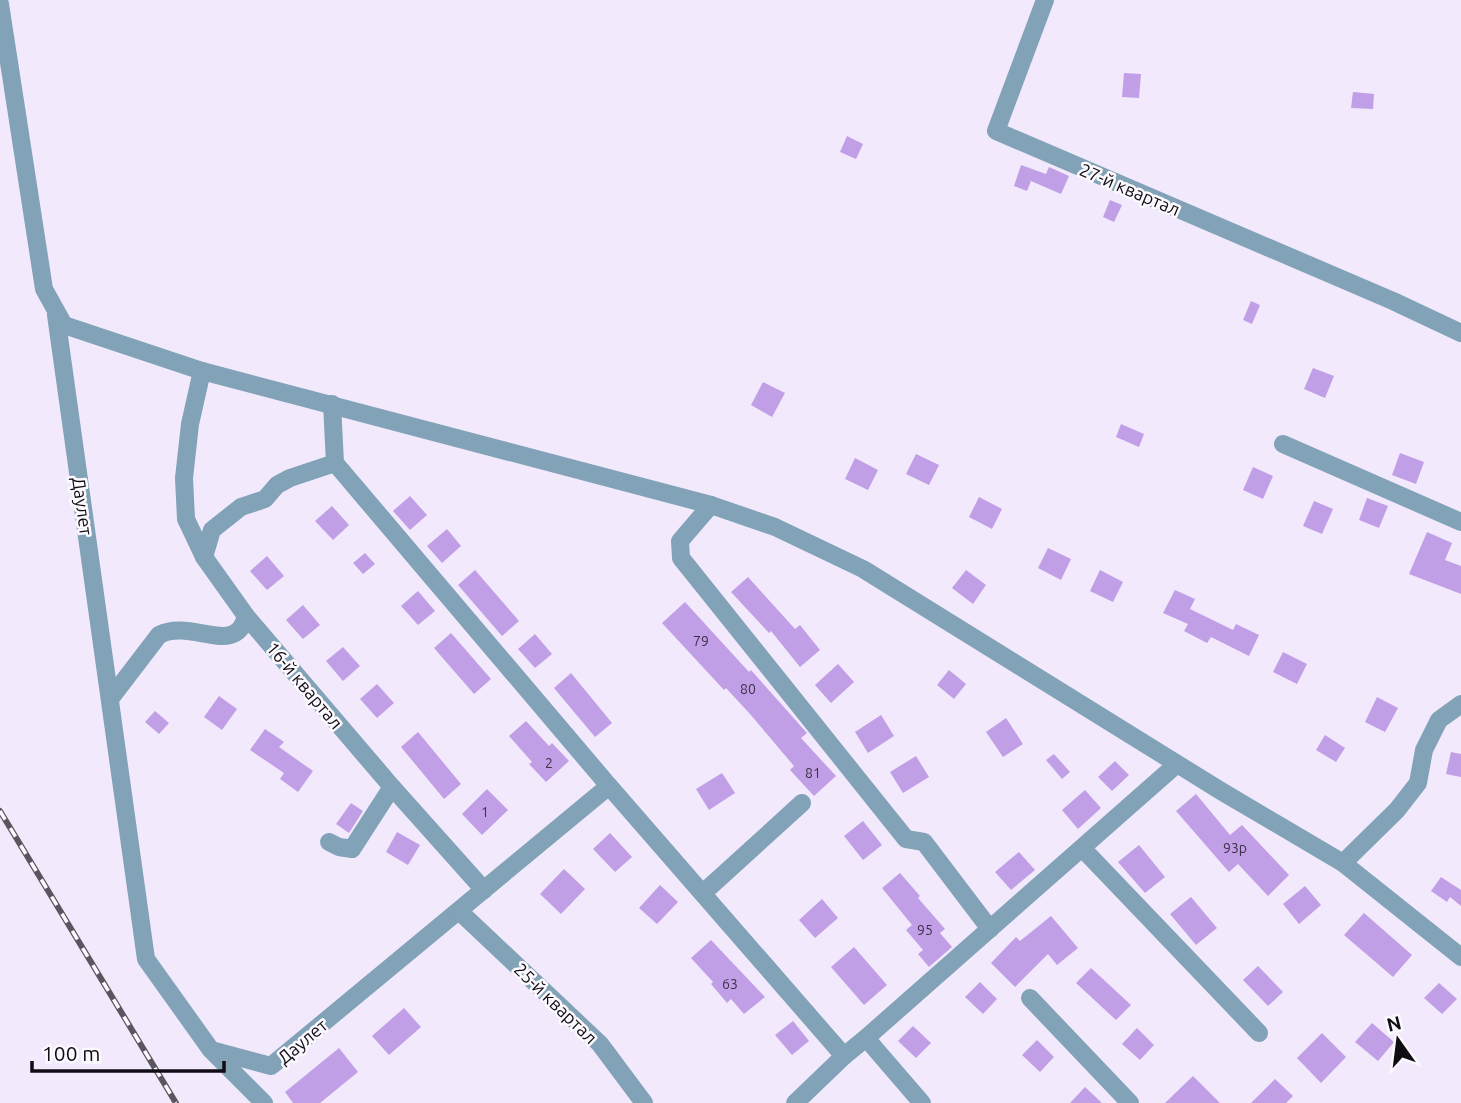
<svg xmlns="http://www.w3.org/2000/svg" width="1461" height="1103" font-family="Ubuntu,sans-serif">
<rect width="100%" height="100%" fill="#f2e9fc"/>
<g fill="#c19fe7">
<path d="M1124 73 1141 74 1139 98 1122 97Z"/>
<path d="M1353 92 1374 94 1373 109 1351 108Z"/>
<path d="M847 136 863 144 856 159 840 152Z"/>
<path d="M1021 165 1046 174 1049 167 1069 176 1061 194 1031 181 1027 191 1014 186Z"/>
<path d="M1110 200 1122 205 1114 222 1103 217Z"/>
<path d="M1251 301 1260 305 1252 324 1243 320Z"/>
<path d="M1313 368 1334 376 1325 398 1304 389Z"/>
<path d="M763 382 785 393 772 417 751 405Z"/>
<path d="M1121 424 1144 434 1139 447 1116 437Z"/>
<path d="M1400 453 1424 462 1416 484 1392 475Z"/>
<path d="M916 454 939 465 929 485 906 474Z"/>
<path d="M855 458 878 470 868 490 845 479Z"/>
<path d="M1253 467 1273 476 1263 499 1243 490Z"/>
<path d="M410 496 427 515 410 530 393 511Z"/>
<path d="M979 497 1002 509 992 529 969 517Z"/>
<path d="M1367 498 1388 506 1379 528 1359 520Z"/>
<path d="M1314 501 1333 509 1322 534 1303 526Z"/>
<path d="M332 506 349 525 333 540 315 521Z"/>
<path d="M447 529 461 546 442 563 427 546Z"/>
<path d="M1427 532 1452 543 1445 560 1461 566V594L1409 574Z"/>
<path d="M1048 548 1071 559 1061 580 1038 568Z"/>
<path d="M365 553 375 564 363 574 353 563Z"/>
<path d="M267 556 284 576 267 590 250 571Z"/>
<path d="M475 570 519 621 502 636 458 585Z"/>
<path d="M966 570 986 585 973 604 952 588Z"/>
<path d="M1100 570 1123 582 1113 602 1090 591Z"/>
<path d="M748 577 795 629 800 625 820 650 800 667 771 631 769 633 731 592Z"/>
<path d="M1175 590 1195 599 1190 609 1233 630 1236 624 1259 635 1249 656 1211 637 1207 643 1184 631 1188 624 1163 613Z"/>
<path d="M418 591 435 611 418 625 401 606Z"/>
<path d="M685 602 749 672 751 670 807 733 801 738 836 776 814 796 790 770 794 766 750 714 726 688 724 690 662 623Z"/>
<path d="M303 605 320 625 303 639 286 620Z"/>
<path d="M451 633 491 679 474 694 434 648Z"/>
<path d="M535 634 552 654 535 668 518 649Z"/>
<path d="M343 647 360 666 343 681 326 661Z"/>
<path d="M1283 652 1307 664 1297 684 1273 672Z"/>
<path d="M838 664 854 682 831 703 815 685Z"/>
<path d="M949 670 966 684 954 699 937 685Z"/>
<path d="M571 673 612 723 595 737 554 688Z"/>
<path d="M377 684 394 703 377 718 360 699Z"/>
<path d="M219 696 237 709 222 730 204 717Z"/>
<path d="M1377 697 1398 708 1385 732 1365 722Z"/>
<path d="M155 711 169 723 159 734 145 722Z"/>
<path d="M881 715 894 736 868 753 855 732Z"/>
<path d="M1006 718 1023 744 1003 757 986 732Z"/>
<path d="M526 721 549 746 552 743 569 761 546 782 529 764 532 762 509 736Z"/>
<path d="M265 729 284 742 279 747 313 771 298 792 280 779 284 773 250 750Z"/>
<path d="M418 732 461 784 444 799 401 747Z"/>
<path d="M1325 735 1345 748 1336 762 1316 750Z"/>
<path d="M1451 752 1461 754V777L1446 774Z"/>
<path d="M1054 754 1070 772 1062 779 1046 760Z"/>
<path d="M916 756 929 777 903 793 890 772Z"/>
<path d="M1115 761 1129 775 1112 791 1098 777Z"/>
<path d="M722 773 735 793 709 810 696 789Z"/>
<path d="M487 789 508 810 482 835 462 814Z"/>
<path d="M1085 790 1101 808 1078 829 1062 810Z"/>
<path d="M1196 794 1230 835 1242 825 1289 875 1268 896 1238 864 1229 872 1176 811Z"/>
<path d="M351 803 363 811 349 833 336 824Z"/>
<path d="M863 821 882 845 863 860 844 836Z"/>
<path d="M397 832 420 845 408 865 386 852Z"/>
<path d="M610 833 632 857 615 872 593 849Z"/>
<path d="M1139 845 1165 877 1145 893 1118 862Z"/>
<path d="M1019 852 1035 870 1011 890 995 872Z"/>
<path d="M564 869 585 889 561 914 540 894Z"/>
<path d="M900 873 920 896 918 898 945 929 940 933 952 947 929 967 918 954 923 950 906 930 912 925 882 888Z"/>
<path d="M1441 877 1461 890V906L1450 897 1447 902 1431 891Z"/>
<path d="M660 885 678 902 657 924 639 908Z"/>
<path d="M1305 886 1321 905 1299 924 1283 904Z"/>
<path d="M1191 897 1217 928 1196 945 1170 914Z"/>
<path d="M822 899 838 918 815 938 799 920Z"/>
<path d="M1364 913 1412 955 1393 977 1344 935Z"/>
<path d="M1051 916 1078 948 1057 965 1048 954 1015 987 991 963 1016 937 1020 941Z"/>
<path d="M711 940 765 997 744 1014 731 999 727 1003 711 984 713 982 691 958Z"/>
<path d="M854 947 887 985 864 1005 831 967Z"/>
<path d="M1258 966 1283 992 1268 1006 1243 980Z"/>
<path d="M1091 968 1131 1005 1116 1020 1076 983Z"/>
<path d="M980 982 997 999 983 1014 965 997Z"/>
<path d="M1439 983 1457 999 1442 1014 1424 998Z"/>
<path d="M404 1008 421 1027 389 1055 372 1036Z"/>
<path d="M793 1021 809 1041 792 1055 775 1035Z"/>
<path d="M1372 1023 1394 1042 1378 1061 1355 1042Z"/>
<path d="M913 1026 931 1043 916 1058 898 1041Z"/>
<path d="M1137 1028 1154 1045 1140 1060 1122 1044Z"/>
<path d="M1322 1033 1346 1057 1321 1083 1297 1058Z"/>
<path d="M1037 1040 1054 1057 1040 1072 1022 1055Z"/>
<path d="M339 1048 358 1072 320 1103H293L285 1092Z"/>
<path d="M1193 1076 1220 1103H1165Z"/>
<path d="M1275 1079 1293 1096 1286 1103H1251Z"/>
<path d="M1085 1087 1102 1103H1070Z"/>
</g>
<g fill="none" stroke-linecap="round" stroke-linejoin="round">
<g stroke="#81a2b7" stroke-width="18">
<path d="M1045 0 996 131 1393 301 1461 333"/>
<path d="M0 4 44 289 64 325 202 371 711 505 775 527 863 569 1221 791 1343 863 1461 957"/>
<path d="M56 315 146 959 211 1050 271 1066 609 786 844 1056 866 1038 922 1103"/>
<path d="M202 371 190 424 184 478 186 519 204 557 246 616"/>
<path d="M332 404 335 463 609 786"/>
<path d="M1283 444 1461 522"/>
<path d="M711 505 680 541 681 558 906 839 924 842 990 929"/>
<path d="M204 557 212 530 241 507 265 499 277 485 290 478 335 463"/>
<path d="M110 699 159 635C191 618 236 658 246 616L392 787 484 890"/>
<path d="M329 842 339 847 352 849 392 787"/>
<path d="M1082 848 1259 1033"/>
<path d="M1343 863 1397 810 1418 783 1424 750 1439 720 1461 704"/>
<path d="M703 893 802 803"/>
<path d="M459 911 600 1044 644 1103"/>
<path d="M1030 998 1130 1103"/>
<path d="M866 1038 1177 764"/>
<path d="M212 1051 264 1103"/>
<path d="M795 1103 844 1056"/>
</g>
<g stroke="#5b5560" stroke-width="6">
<path id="rail" d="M0 811 176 1103"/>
</g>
<use href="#rail" stroke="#fcfafe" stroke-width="3.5" stroke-dasharray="10" stroke-linecap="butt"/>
</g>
<g text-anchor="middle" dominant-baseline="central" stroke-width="5" stroke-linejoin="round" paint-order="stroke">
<g font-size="14" fill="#3c3148">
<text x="701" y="641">79</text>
<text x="748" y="689">80</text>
<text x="549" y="763">2</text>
<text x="813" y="773">81</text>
<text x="485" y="812">1</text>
<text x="1235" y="848">93р</text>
<text x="925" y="930">95</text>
<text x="730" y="984">63</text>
</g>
<g font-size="18" fill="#100c13" stroke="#fcfafe">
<text transform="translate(1130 189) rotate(23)">27-й квартал</text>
<text transform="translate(83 506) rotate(82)">Даулет</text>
<text transform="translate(305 685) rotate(50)">16-й квартал</text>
<text transform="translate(556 1003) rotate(44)">25-й квартал</text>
<text transform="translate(302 1041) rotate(-40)">Даулет</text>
</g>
</g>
<g transform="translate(1398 1040) rotate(346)" stroke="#fcfafe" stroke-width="5" paint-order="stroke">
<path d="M0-5L12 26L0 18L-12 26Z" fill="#100c13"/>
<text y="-10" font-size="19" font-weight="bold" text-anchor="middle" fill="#100c13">N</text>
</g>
<path d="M32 1061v10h192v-10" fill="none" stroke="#100c13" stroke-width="3.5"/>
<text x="42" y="1061" font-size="21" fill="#100c13" stroke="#fcfafe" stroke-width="5" paint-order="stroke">100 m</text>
</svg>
